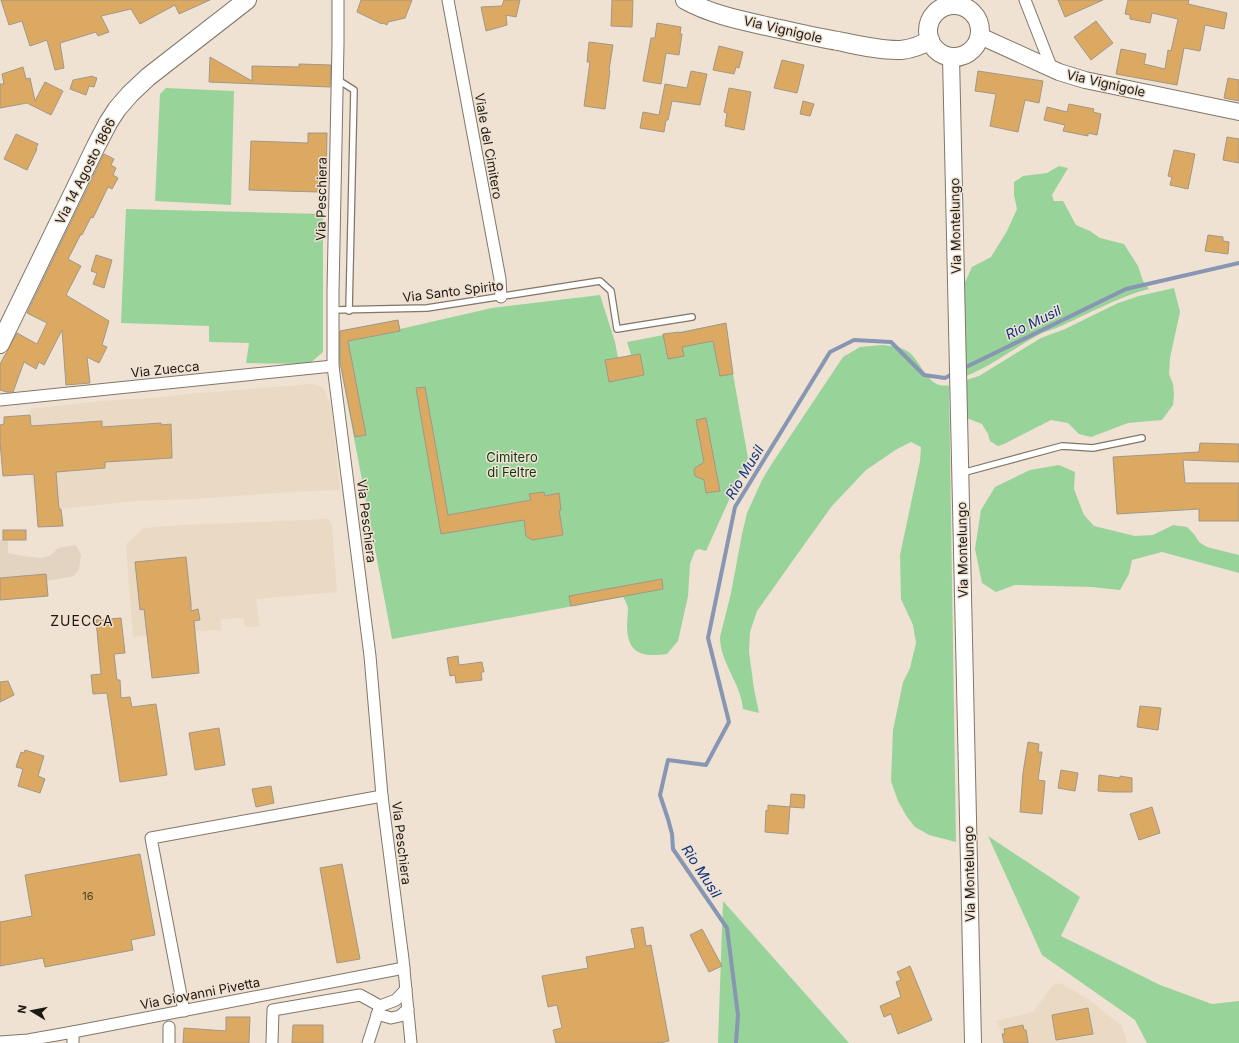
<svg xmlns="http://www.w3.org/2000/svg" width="1239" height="1043" font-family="Inter,sans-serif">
<rect width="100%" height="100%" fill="#efe2d3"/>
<path fill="#e2d4c1" d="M0 540H8V553L23 556 41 558 51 555 58 548 76 545 81 555 79 569 74 576 47 581 48 596 0 600Z"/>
<g fill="#ead9c3">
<path d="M311 384 323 387 331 405 340 490 290 492 193 499 136 501 59 509 58 490 35 491 30 474 27 436H32L30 409 112 400 154 398 188 394Z"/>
<path d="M329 519 332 526 337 592 256 599 260 627H245L244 619 241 618 221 619V630L195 631 133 637 126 544 144 528 183 525Z"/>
<path d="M1060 983 1088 999 1122 1026 1127 1043H1004L1002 1034 996 1021 1033 1012 1053 985Z"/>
</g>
<g fill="#98d399">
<path d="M166 88 234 91 231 205 155 201 160 94Z"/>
<path d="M1059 166 1068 168 1052 195 1054 201H1063L1076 225 1090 231 1100 238 1124 244 1138 266 1143 281 1149 289C1118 297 1090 313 1061 326 1052 330 1042 332 1033 338 1010 351 989 367 964 377L961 291 972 267 991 257 1007 231 1017 209 1014 195V182L1023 176 1047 173Z"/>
<path d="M126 209 323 214V352L309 364 246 363 249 343 209 342V326L121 323Z"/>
<path d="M1174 288 1180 312 1170 358 1169 374 1173 384 1174 395 1173 405 1162 420 1128 423 1091 437 1079 434 1068 423 1051 420 1004 444 998 446 990 441 988 434 982 424 964 417 963 385 966 380 979 376 992 368 1041 338 1065 329 1118 303 1139 296Z"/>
<path d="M600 295 615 342 618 358 631 355 627 342 726 323 733 374 748 458 706 551 699 549 695 551 690 564 688 596 678 641 667 654C643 657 628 655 627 627 627 621 628 614 628 608 627 604 625 600 623 597L392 639 334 332 398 320 400 329 492 308Z"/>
<path d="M883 345C891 346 903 347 910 353 919 361 928 383 940 385 943 386 946 385 949 386L956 842 929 835 915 827 907 817 898 801 891 781 893 730 903 682 910 668 916 643 913 625 901 599 900 555 920 461 921 447 911 442 897 449 866 470 832 506 806 542 757 611 750 632 749 652 754 689 759 713 743 709C741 683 720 663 720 637L731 593 742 534 747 513 762 480 771 465 843 357 860 347Z"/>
<path d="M1059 465 1075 472 1074 489 1084 515 1094 526 1135 536 1153 535 1173 525 1187 527 1194 534 1199 542 1207 547 1239 555V573L1162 552 1132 560 1129 574 1120 590 1092 587 1015 585 996 592 982 583 975 549 981 510 995 487 1030 470Z"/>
<path d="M988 836 1080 897 1061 936 1160 985 1212 1004 1239 1001V1043H1147L1135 1020 1042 955Z"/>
<path d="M723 901 849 1043H718Z"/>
</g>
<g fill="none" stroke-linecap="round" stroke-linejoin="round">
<g stroke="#8796b2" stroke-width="4">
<path d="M962 369 1126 289 1239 263"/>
<path d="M736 1043 738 1015 727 928 673 849 672 834 668 819 660 795 668 760 706 765 729 722 708 638 735 507 830 352 854 340 891 342 924 375 945 378 954 373"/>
</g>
</g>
<g fill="#dca962" stroke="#a29788">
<path d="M1 0H210L179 14 175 5 140 24 131 9 101 16 109 32 98 36 96 32 60 43 64 68 55 70 47 40 30 46 22 21 9 25Z"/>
<path d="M361 0H412L405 18 388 22 387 25 383 23 382 24 357 12Z"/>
<path d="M504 0H520L516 17 506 15 507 25 486 31 481 7 502 6Z"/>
<path d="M612 0H633L632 27 611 26Z"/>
<path d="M1058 0H1103L1065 17Z"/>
<path d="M1128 0H1189L1188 4 1227 13 1224 29 1205 25 1200 51 1184 48 1177 85 1116 74 1121 49 1146 54 1144 64 1165 69 1168 50 1171 51 1178 19 1152 13 1150 23 1130 19V15L1125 14Z"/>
<path d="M1096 21 1113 43 1091 60 1074 37Z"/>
<path d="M657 23 681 27 680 34H682L679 55 666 53 661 84 643 81 651 38H655Z"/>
<path d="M589 42 613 45 609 70 610 71 605 109 584 106 590 62H587Z"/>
<path d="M719 46 743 52 739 68 736 67 734 74 713 70Z"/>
<path d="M210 57 252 81V66L299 67V64L331 65 330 87 209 82Z"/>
<path d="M782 60 804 65 797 93 774 88Z"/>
<path d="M23 67 26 79 30 78 35 101 45 82 63 91 51 115 27 103 0 108V84H4L2 74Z"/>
<path d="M691 71 707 74 700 105 672 101 668 120H666L664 132 640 128 643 112 659 115 665 84 687 88Z"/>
<path d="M978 71 1043 81 1039 103 1025 100 1018 132 990 126 996 94 975 91Z"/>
<path d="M93 76V77L97 78 94 87 89 86 86 95 70 89 73 80Z"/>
<path d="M1228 78 1239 80V101L1224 98Z"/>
<path d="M729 88 751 92 744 130 725 126 727 113 724 112Z"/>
<path d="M803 101 814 104 810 116 800 114Z"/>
<path d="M1069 104 1094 109 1093 112 1101 114 1097 135 1088 133V136L1063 131 1065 125 1044 120 1047 107 1067 112Z"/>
<path d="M308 133H327L326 181H320L319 192 249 190 251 141 308 143Z"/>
<path d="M16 134 38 144 36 148 37 149 27 170 4 159Z"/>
<path d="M1227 137 1239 139V163L1223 160Z"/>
<path d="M1174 150 1195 154 1188 189 1170 185 1172 177 1168 176Z"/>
<path d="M104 154 114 159 111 165 116 168 113 175 118 178 112 189 108 187 93 218 91 217 82 235 81 234 68 259 81 266 66 295 109 321 102 345 107 347 99 363 87 357 90 383 66 385 62 330 44 365 39 362 36 369 24 362 13 392H7L0 390V364L17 333 37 344 47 323 27 313Z"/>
<path d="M1208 235 1223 237V241L1229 242 1228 254 1205 251Z"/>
<path d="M96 255 112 260 104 288 93 284 97 273 91 271Z"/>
<path d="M398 320 400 331 348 341 366 435 355 437 340 362V331Z"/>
<path d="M726 323 733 374 720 376 713 341 682 347 684 356 668 359 663 334 679 332V333Z"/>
<path d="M640 354 644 375 609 382 605 360Z"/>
<path d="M425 387 448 515 531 500 529 494 544 492 545 496 559 493 561 510H559L563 535 532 540 526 536 524 520 441 534 416 388Z"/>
<path d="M30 415 31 426 102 421V427L161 423V425L171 424 172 458 105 462V468L56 472 59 509H61L63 526 38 527 34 474 3 476 0 442V425L4 424V417Z"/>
<path d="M706 418 720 491 706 493 704 480 695 476 694 471 695 468 704 462 696 420Z"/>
<path d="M1200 443 1239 444V462L1183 460 1185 483H1239V521H1199V509L1117 514 1113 457 1199 452Z"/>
<rect x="3" y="530" width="23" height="10"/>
<path d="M186 557 191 604V611L198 609 200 620 194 621 199 673 152 678 144 609 140 610 135 562Z"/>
<path d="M46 574 48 596 0 600V578Z"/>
<path d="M662 579 663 589 571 606 569 596Z"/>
<path d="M121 618 125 653 114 654 117 680H120L121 698 130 697 132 707 156 704 167 775 120 782 107 693 93 694 91 675 101 674 96 620Z"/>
<path d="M458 656 459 665 482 662 484 672H481L482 680 456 683 455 675 450 676 447 658Z"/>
<path d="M8 681 14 695 0 702V682Z"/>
<path d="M1140 706 1161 708 1158 730 1137 727Z"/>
<path d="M219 728 225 765 195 770 189 733Z"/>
<path d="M1028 742 1039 744 1038 752H1042L1038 780 1045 781 1042 814 1020 812 1023 773Z"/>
<path d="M25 750 44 756 38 776 45 779 40 793 18 786 23 769 16 767 21 752 24 753Z"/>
<path d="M1061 770 1078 773 1075 791 1058 788Z"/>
<path d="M1099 775 1120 778V776L1132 778V792H1113L1098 791Z"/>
<path d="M271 786 274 803 256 807 252 789Z"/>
<path d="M791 794 805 795 804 808 790 807Z"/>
<path d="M768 805 790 807 788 834 765 832 766 810 768 811Z"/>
<path d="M1152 807 1160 833 1139 840 1130 814Z"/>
<path d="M140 854 155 935 131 940 133 950 45 967 43 958 0 966V922L32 916 25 875Z"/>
<path d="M342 864 360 959 337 963 320 868Z"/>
<path d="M643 927 646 946 651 945 669 1041 660 1043H556L553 1030 562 1028 557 1005 548 1007 542 976 588 968 586 957 635 948 631 929Z"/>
<path d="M702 929 722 966 709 972 690 935Z"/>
<path d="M910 966 932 1020 898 1034 891 1014 884 1017 880 1006 901 997 896 982 901 980 897 972Z"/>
<path d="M1088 1008 1093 1034 1056 1040 1052 1015Z"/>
<path d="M226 1017H250L249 1043H183L184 1028 226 1031Z"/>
<path d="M293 1025H323V1043H292Z"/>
<path d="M1023 1025 1024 1030H1026L1028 1043H1004L1002 1034H1005L1004 1029Z"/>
</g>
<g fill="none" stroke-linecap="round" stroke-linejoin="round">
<g stroke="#817668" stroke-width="8">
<g id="lane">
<path d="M338 80 354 90 349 311"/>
<path d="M333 310 427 308 600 281 611 291 617 329 692 317"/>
<path d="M962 473 1062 446 1093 448 1142 438"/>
</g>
</g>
<g stroke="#817668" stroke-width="13">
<g id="street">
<path d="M338 0V44L333 291V366L370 656 382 796 403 959 411 1043"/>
<path d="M448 0 500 279 501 297"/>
<path d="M1025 0 1052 69"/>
<path d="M0 400 333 366"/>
<path d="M184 1011 151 838 382 796"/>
<path d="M377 1014 391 1018 400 1016 408 1009"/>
<path d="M0 1042 28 1040 73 1032 404 968"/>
<path d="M73 1043V1032"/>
<path d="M169 1043V1027"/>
<path d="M272 1043 273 1010 360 995 380 1006"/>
<path d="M368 1043 380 1006 396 1000 406 989"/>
</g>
</g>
<g stroke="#817668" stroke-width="18">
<g id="secondary">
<path d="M980 36 1059 72 1085 80 1239 112"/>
<path d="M951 57 973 1043"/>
</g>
</g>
<g stroke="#817668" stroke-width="20">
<g id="primary">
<path d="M685 0C710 14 739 20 766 26 790 31 814 37 838 41 857 45 882 51 901 50 910 49 922 45 930 40"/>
<circle cx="954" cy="31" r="26"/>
<path d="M0 344 96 146 108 123 117 109 130 94 148 77 247 0"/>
</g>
</g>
<use href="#lane" stroke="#fff" stroke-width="5.5"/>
<use href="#street" stroke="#fff" stroke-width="11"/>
<use href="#secondary" stroke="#fff" stroke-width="16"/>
<use href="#primary" stroke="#fff" stroke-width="18"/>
</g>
<g text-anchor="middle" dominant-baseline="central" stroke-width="3" stroke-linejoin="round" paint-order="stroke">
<g font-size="11" fill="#4c3c26">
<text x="88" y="896">16</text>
</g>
<g font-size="13" fill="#1c1812" stroke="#efe2d3">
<text transform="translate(783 29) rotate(13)">Via Vignigole</text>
<text transform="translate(1106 83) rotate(13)">Via Vignigole</text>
<text transform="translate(489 146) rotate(80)">Viale del Cimitero</text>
<text transform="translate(85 171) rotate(-63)">Via 14 Agosto 1866</text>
<text transform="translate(321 199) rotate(-89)">Via Peschiera</text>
<text transform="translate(955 226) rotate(-91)">Via Montelungo</text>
<text transform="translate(453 291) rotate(-7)">Via Santo Spirito</text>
<text transform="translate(165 369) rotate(-6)">Via Zuecca</text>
<text transform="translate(367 521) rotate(83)">Via Peschiera</text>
<text transform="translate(962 550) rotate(-91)">Via Montelungo</text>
<text transform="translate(402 843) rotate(83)">Via Peschiera</text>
<text transform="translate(969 874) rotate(-91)">Via Montelungo</text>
<text transform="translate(200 993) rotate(-11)">Via Giovanni Pivetta</text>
</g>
<g font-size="13" fill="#0c3910" stroke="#efe2d3">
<text x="512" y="457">Cimitero<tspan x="512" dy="15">di Feltre</tspan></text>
</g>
<g font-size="14" font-style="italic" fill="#103482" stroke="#efe2d3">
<text transform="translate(1033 322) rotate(-26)">Rio Musil</text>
<text transform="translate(744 472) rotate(-59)">Rio Musil</text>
<text transform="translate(702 871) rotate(57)">Rio Musil</text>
</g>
<g font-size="14" letter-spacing="1" fill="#1c1812" stroke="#efe2d3">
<text x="82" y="620">ZUECCA</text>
</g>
</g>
<g transform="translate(32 1011) rotate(280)" stroke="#efe2d3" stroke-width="3" paint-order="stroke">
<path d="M0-3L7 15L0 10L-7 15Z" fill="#1c1812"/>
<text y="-6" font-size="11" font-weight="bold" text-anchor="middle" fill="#1c1812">N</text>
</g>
</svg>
